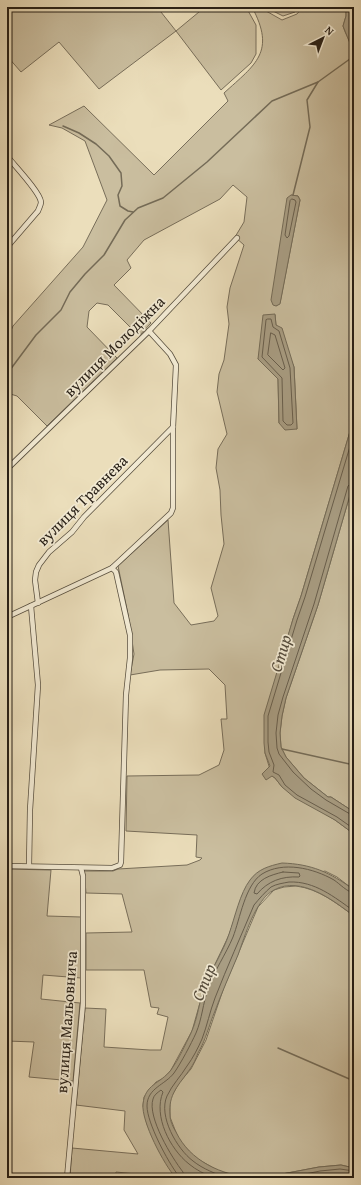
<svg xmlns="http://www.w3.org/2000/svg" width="361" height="1185" font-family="'Gentium Book Plus',serif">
<rect width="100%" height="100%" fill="#ebdebb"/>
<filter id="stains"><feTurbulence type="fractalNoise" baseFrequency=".005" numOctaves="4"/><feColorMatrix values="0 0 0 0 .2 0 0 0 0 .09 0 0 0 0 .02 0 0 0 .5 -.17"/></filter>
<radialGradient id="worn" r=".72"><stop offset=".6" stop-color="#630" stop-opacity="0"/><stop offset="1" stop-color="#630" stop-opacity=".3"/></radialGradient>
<g fill="#cabe9f" stroke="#786e5a" fill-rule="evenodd">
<path d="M7 7H157L176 31 205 7H246L256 25V54L251 63 221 90 176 31 99 89 59 42 21 72 7 56Z"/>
<path d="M252 7H259L282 20 297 14 303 7H346V16L343 26C345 34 350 40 352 47 354 61 351 75 354 89V418L301 596 293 619 276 680 268 704 265 753 272 776 275 778 282 787 335 820 354 834V890L337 877 325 871 243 893 229 935 205 985 192 1031 171 1070 164 1078 156 1082 144 1097 143 1106 147 1124 161 1154 176 1178 116 1172 115 1178H70L72 1148 138 1154 124 1130 125 1111 76 1105 85 1008 106 1009 104 1047 150 1050H161L168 1017 157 1014 159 1008 151 1007 144 970H86V933L132 932 122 894 86 893 84 871H113L118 869 187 865 200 860 202 858 196 857 197 835 126 831 127 776 199 775 219 765 224 750 221 719H227L225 685 209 669 160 670 130 675 134 654 128 614 118 566 168 520 174 603 191 625 214 621 218 616 211 588 224 544 221 515 220 490 216 468 218 449 227 434 217 392 219 374 224 360 229 324 227 307 230 288 244 245 235 237 244 222 247 197 233 185 220 199 144 240 127 260 131 268 114 285 151 323 139 336 108 305 97 303 89 311 87 327 117 358 47 426 17 396 7 393V340L13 326 83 247 107 200 85 141 62 128 49 125 84 106 154 175 228 101 224 93C256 64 276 52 252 7ZM291 195 298 196 300 200 280 303 276 306ZM275 315 276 325 294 367 297 429 279 423 278 379 258 359Z"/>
<path d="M265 7H299L295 12 283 16Z"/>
<path d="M354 481V812L331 797H328L304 778 286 757 281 747 280 733 282 716 286 698 318 605Z"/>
<path d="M7 869 51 870 47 916 81 917V978L43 975 41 999 80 1003 73 1081 29 1077 34 1042 7 1041Z"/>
<path d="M296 886C319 889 336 903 354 916V1168L341 1165 319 1167 261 1178 243 1177 229 1174 217 1170 194 1157 179 1140 170 1117V1099L179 1083 191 1069 206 1040 224 987 258 907 274 890 284 887Z"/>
</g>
<g fill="#a89d83" stroke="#746b57">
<path d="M346 7H354V89L351 69V46L343 26 346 16Z"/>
<path d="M291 195 298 196 300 200 280 304 276 306 273 305 271 300 287 198Z"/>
<path d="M275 314 276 325 282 328 294 367 297 429 285 430 279 423 278 379 258 359 263 315Z"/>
<path d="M354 418V481L318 605 286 698 282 716 280 733 281 747 286 757 304 778 328 797H331L354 812V834L335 820 295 798 282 787 275 778 272 776 266 780 262 774 270 766 265 753 264 743V715L293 619 301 596Z"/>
<path d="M282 863C311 864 330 872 354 890V916C334 901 301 875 274 890 255 900 245 936 238 955 230 974 222 992 215 1011 209 1025 206 1040 198 1053 196 1059 193 1065 190 1069 179 1085 168 1094 170 1115 170 1121 173 1127 176 1132 190 1161 221 1175 253 1178H176C164 1165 141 1121 143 1104 145 1084 160 1084 171 1070 179 1059 185 1045 191 1033 198 1018 199 1001 205 986 212 968 223 952 229 934 235 917 240 893 250 880 258 869 269 866 282 863Z"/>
<path d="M341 1165 354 1168V1178H261L319 1167Z"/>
</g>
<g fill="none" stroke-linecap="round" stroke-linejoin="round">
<g stroke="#685e4c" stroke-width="1">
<path d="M292 199 295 200 296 202 289 236 287 238 285 235 290 201Z"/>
<path d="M268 319H271L273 327 279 331 290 368 293 423 291 425H287L283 421 282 378 262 357 266 320Z"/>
<path d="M271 333 275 335 285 368 283 370 268 355Z"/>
<path d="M354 433 305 597 297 620 268 716V742L269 752 274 765 273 772 279 775 285 785 297 795 337 817 354 829"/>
<path d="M354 483 350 484 348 486 314 604 283 697 278 715 276 733 277 748 279 754 293 772 311 789 326 800 350 814 354 815"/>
<path d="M283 872 299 873 300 876 299 877C282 876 268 881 257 894L254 893C256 879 271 875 283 872Z"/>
<path d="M179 1178 178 1175C168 1162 147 1123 147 1106 147 1088 165 1085 174 1073 181 1063 191 1044 196 1033 202 1019 203 1003 208 989 214 971 226 954 233 937 240 919 245 885 262 874 283 861 313 868 334 880 340 884 347 892 354 893"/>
<path d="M184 1178 183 1172C172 1158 147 1117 153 1099 154 1095 157 1093 161 1090L163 1092C153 1116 170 1149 189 1164 196 1170 205 1174 213 1178"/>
<path d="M228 1178C216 1174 203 1169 193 1161 177 1149 158 1116 167 1096 172 1085 181 1076 187 1066 193 1058 198 1048 202 1039 207 1026 210 1011 215 998 227 967 241 936 254 905 259 899 265 892 271 887 276 884 284 883 289 882 315 881 334 897 354 911"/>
<path d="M286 1178 320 1171 340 1169 354 1171"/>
<path d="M310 1178 340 1174 354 1176"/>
</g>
<g stroke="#746b57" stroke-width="1.5">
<path d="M63 126 79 133 96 144 109 156 121 173 122 186 118 195 120 206 128 211 133 212"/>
<path d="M293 195 310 127 307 100 318 82"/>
<path d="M7 374 36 335 61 310 70 292 85 274 104 255 125 220 138 208 163 198 207 162 272 101 318 82 354 56"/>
<path d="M282 749 354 765"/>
<path d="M278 1048 354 1081"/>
</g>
<g stroke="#584f3f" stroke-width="6">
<g id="minor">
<path d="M7 156C14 165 40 192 41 202 41 205 39 208 38 211L7 247"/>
<path d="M7 469 149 331 237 238"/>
<path d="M38 603 35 580 36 572 39 565 49 552 72 532 84 517 173 427"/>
<path d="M7 617 112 568 171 513 173 508V427L176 365 170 354 149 331"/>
<path d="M7 866 112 868 120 865 121 862 126 695 130 658V635L116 572 112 568"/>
<path d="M29 866 30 810 38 685 31 606"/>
<path d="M67 1178 83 1003V876L81 868"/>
</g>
</g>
<use href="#minor" stroke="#f2ead3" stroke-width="4.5"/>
</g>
<g text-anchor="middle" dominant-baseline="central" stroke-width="3.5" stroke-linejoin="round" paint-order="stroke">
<g font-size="16" fill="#271f16" stroke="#f2ead3">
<text transform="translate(114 346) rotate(-45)">вулиця Молодіжна</text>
<text transform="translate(82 500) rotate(-45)">вулиця Травнева</text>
<text transform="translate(66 1022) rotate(-86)">вулиця Мальовнича</text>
</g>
<g font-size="17" font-style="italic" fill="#544b3c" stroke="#f2ead3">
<text transform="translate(280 653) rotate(-73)">Стир</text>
<text transform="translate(203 982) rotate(-68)">Стир</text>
</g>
</g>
<rect width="361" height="1185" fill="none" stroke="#ebdebb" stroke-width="24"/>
<rect x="8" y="8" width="345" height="1169" fill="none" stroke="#271f16" stroke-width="2"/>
<rect x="12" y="12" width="337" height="1161" fill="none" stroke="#271f16"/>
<g transform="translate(323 38) rotate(42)" stroke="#f2ead3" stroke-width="3" paint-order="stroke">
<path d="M0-3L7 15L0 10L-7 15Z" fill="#271f16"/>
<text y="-6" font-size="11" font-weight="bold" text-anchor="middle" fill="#271f16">N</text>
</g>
<rect width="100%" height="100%" filter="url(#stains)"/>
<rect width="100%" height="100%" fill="url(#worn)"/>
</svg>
